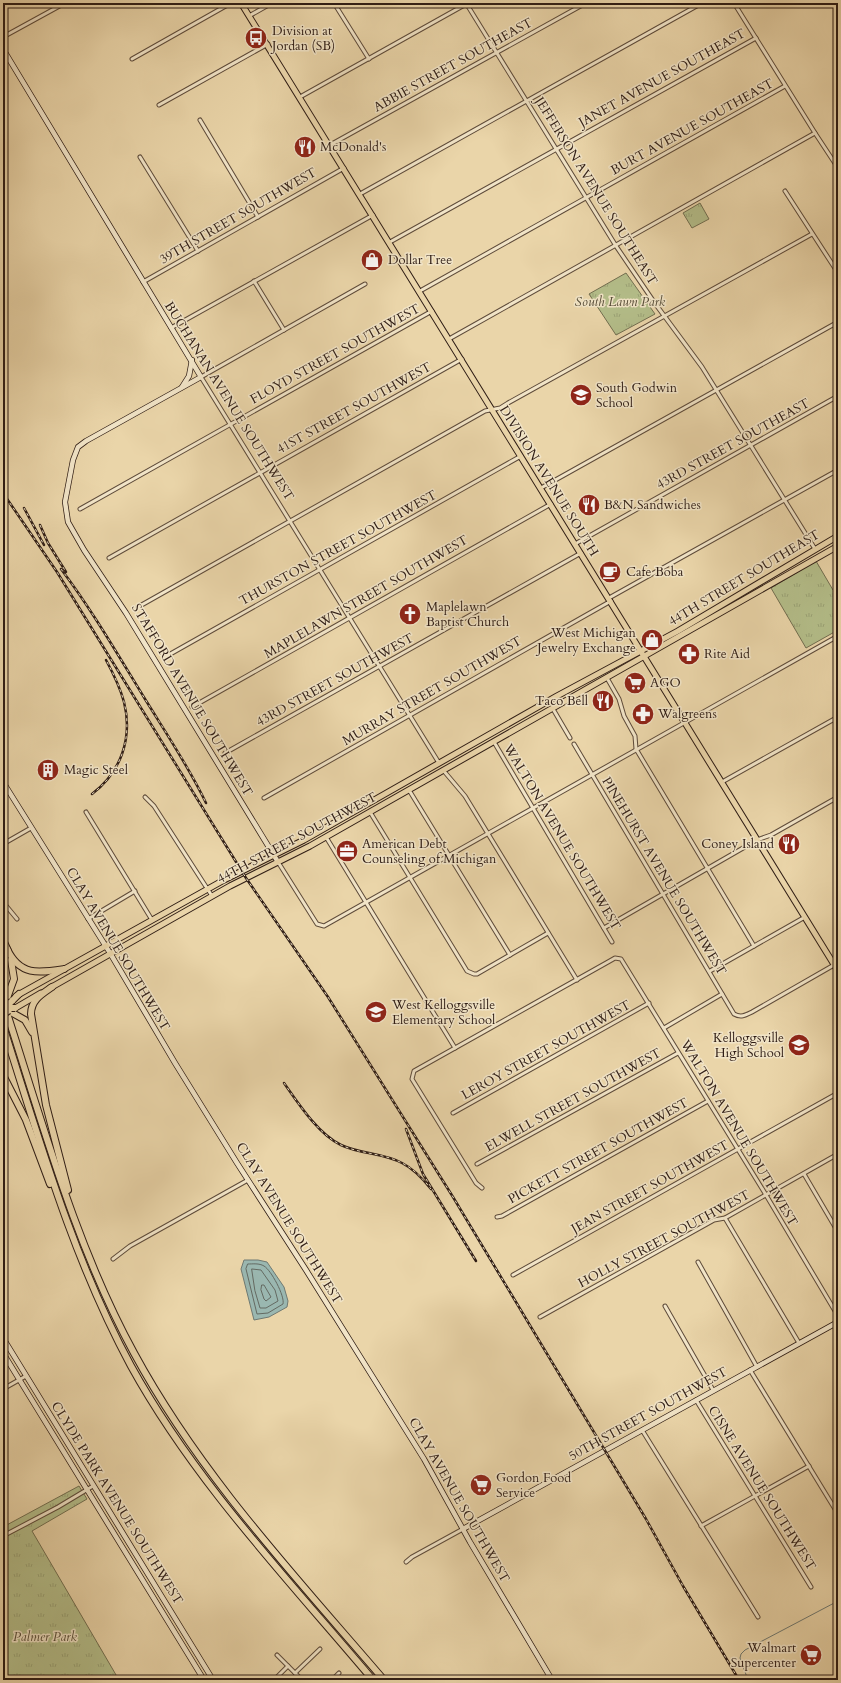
<svg xmlns="http://www.w3.org/2000/svg" width="841" height="1683" font-family="Cardo,serif">
<defs>
<pattern id="park-tufts" width="24" height="20" patternUnits="userSpaceOnUse"><rect width="24" height="20" fill="#b4be8a"/><path d="M3 7l-1-3M5 7V3M7 7l1-3M15 17l-1-3M17 17v-4M19 17l1-3" fill="none" stroke="#9ba376"/></pattern>
</defs>
<rect width="100%" height="100%" fill="#ead5a9"/>
<filter id="stains"><feTurbulence type="fractalNoise" baseFrequency=".005" numOctaves="4"/><feColorMatrix values="0 0 0 0 .2 0 0 0 0 .09 0 0 0 0 .02 0 0 0 .5 -.17"/></filter>
<radialGradient id="worn" r=".72"><stop offset=".6" stop-color="#630" stop-opacity="0"/><stop offset="1" stop-color="#630" stop-opacity=".3"/></radialGradient>
<g fill="url(#park-tufts)" stroke="#726e50">
<path d="M700 203 709 219 692 228 683 213Z"/>
<path d="M626 273 655 314 616 335 589 294Z"/>
<path d="M816 561 833 590 838 587V630L806 648 771 588Z"/>
<path d="M79 1486 87 1499 32 1531 119 1680H3V1527Z"/>
</g>
<path fill="#9ab7b0" stroke="#6f7972" d="M244 1260H258L267 1262 284 1287 288 1301 287 1307 269 1317 254 1320 241 1269Z"/>
<g fill="none" stroke-linecap="round" stroke-linejoin="round">
<g stroke="#646a62" stroke-width="1">
<path d="M248 1264C253 1264 259 1263 264 1266 271 1270 285 1296 283 1304L268 1313 257 1314 246 1269Z"/>
<path d="M252 1269 261 1270 275 1290 278 1301 266 1308H260L255 1291Z"/>
<path d="M262 1285H264L271 1297 266 1301 264 1299 261 1290Z"/>
</g>
<path stroke="#6f7972" stroke-width="1" d="M748 1680 740 1658 741 1654 745 1650 838 1601"/>
<g stroke="#5e4b3a" stroke-width="5">
<g id="street">
<path d="M334 3 369 59"/>
<path d="M466 3 616 246 654 302 702 367 815 549"/>
<path d="M734 3 815 133 838 168"/>
<path d="M249 16 272 3"/>
<path d="M3 37 65 3"/>
<path d="M132 59 231 3"/>
<path d="M300 97 468 3"/>
<path d="M159 105 268 44"/>
<path d="M200 120 258 217"/>
<path d="M330 145 586 3"/>
<path d="M140 157 198 251"/>
<path d="M785 191 838 273"/>
<path d="M360 194 702 3"/>
<path d="M390 242 756 38"/>
<path d="M254 281 284 330"/>
<path d="M143 282 344 168"/>
<path d="M365 284 201 377 439 763"/>
<path d="M420 291 785 86"/>
<path d="M171 328 373 215"/>
<path d="M449 339 815 133"/>
<path d="M541 488 838 322"/>
<path d="M80 509 432 311"/>
<path d="M575 544 838 396"/>
<path d="M109 558 462 359"/>
<path d="M609 598 838 470"/>
<path d="M138 607 485 411 500 408 508 403 812 234"/>
<path d="M165 657 521 456"/>
<path d="M607 678 619 699 624 716 635 736 636 749 754 946"/>
<path d="M192 707 551 504"/>
<path d="M553 709 570 738"/>
<path d="M494 742 612 942"/>
<path d="M574 744 734 1014C741 1018 746 1015 752 1012L834 965"/>
<path d="M225 753 581 553"/>
<path d="M443 770 465 796 577 980"/>
<path d="M722 782 838 717"/>
<path d="M409 790 510 955"/>
<path d="M145 797 154 806 212 896"/>
<path d="M264 798 611 601"/>
<path d="M86 812 152 920"/>
<path d="M370 812 467 971 474 974H477L548 933"/>
<path d="M326 837 455 1048"/>
<path d="M3 844 31 828"/>
<path d="M278 862 317 924 324 926 838 636"/>
<path d="M3 902 17 919"/>
<path d="M88 919 135 891"/>
<path d="M604 928 757 840 771 835 838 797"/>
<path d="M710 971 805 917"/>
<path d="M664 1028 722 994"/>
<path d="M453 1113 649 1003"/>
<path d="M477 1164 678 1053"/>
<path d="M804 1174 838 1232"/>
<path d="M482 1188 476 1183 412 1079 414 1071 608 962 615 958 621 959 766 1195 838 1316"/>
<path d="M497 1217 502 1216 708 1101"/>
<path d="M725 1218 799 1343"/>
<path d="M113 1259 130 1246 248 1180"/>
<path d="M698 1262 757 1367"/>
<path d="M513 1275 838 1093"/>
<path d="M665 1306 713 1390"/>
<path d="M540 1317 714 1220 725 1218 838 1154"/>
<path d="M750 1370 838 1514"/>
<path d="M3 1389 26 1376"/>
<path d="M696 1400 811 1587"/>
<path d="M642 1430 758 1617"/>
<path d="M701 1526 809 1466"/>
<path d="M3 1536 58 1507 93 1486"/>
<path d="M406 1562 412 1557 463 1529"/>
<path d="M277 1655 302 1680"/>
<path d="M295 1673 320 1649"/>
<path d="M274 1680 288 1666"/>
<path d="M332 1680 339 1673"/>
</g>
</g>
<g stroke="#2f1d15" stroke-width="6">
<g id="secondary">
<path d="M3 49 201 377 86 441 78 447 73 460 65 502 68 522 84 550 126 613 278 862"/>
<path d="M182 387 189 376 192 360"/>
<path d="M3 782 110 953 175 1063 237 1163 306 1270 424 1459 470 1542 552 1680"/>
<path d="M3 1338 213 1680"/>
<path d="M3 1353 204 1680"/>
<path d="M463 1529 838 1322"/>
</g>
</g>
<g stroke="#2f1d15" stroke-width="7">
<g id="primary">
<path d="M241 3 838 971"/>
<path d="M50 988 230 886 310 846 838 546"/>
<path d="M16 996 224 880 304 840 557 696 678 631 838 536"/>
<path d="M12 1010 41 993"/>
</g>
</g>
<g stroke="#2f1d15" stroke-width="8">
<g id="highway">
<path d="M3 940 8 951"/>
<path d="M7 949C20 976 38 973 64 969"/>
<path d="M52 987C42 994 31 1000 31 1014L46 1105 68 1190"/>
<path d="M6 1001 14 979 11 960"/>
<path d="M12 1001 19 994"/>
<path d="M5 1007C43 1124 75 1245 134 1353 200 1475 295 1576 384 1680"/>
<path d="M9 1011 25 1020 32 1032"/>
<path d="M3 1026C40 1142 73 1259 131 1366 195 1482 288 1579 373 1680"/>
<path d="M3 1075 26 1120 50 1184"/>
</g>
</g>
<use href="#street" stroke="#f1e4c7" stroke-width="3"/>
<use href="#secondary" stroke="#f1e4c7" stroke-width="4.5"/>
<use href="#primary" stroke="#ead5a9" stroke-width="5"/>
<use href="#highway" stroke="#ead5a9" stroke-width="6"/>
<g stroke="#2f1d15" stroke-width="2.5">
<g id="rail">
<path d="M3 493 57 572 246 878 328 997 453 1197 646 1519 683 1586 739 1680"/>
<path d="M24 508 44 545"/>
<path d="M40 525 48 543 66 572"/>
<path d="M61 569C92 610 118 655 145 699 166 733 189 767 206 803"/>
<path d="M92 794C121 772 133 738 124 702 120 687 113 673 106 660"/>
<path d="M284 1083C298 1103 318 1134 341 1145 360 1154 383 1153 402 1163 414 1169 423 1179 431 1189"/>
<path d="M406 1129 423 1174 476 1261"/>
</g>
</g>
<use href="#rail" stroke="#f1e4c7" stroke-width="1" stroke-dasharray="3" stroke-linecap="butt"/>
<g stroke="#2f1d15" stroke-width="7" stroke-linecap="butt">
<g id="primary-bridge">
<path d="M3 1002 6 1001"/>
<path d="M3 1015 9 1011"/>
</g>
</g>
<g stroke="#2f1d15" stroke-width="8" stroke-linecap="butt">
<g id="highway-bridge">
<path d="M5 1008 12 1001"/>
<path d="M5 1008H15"/>
</g>
</g>
<use href="#primary-bridge" stroke="#ead5a9" stroke-width="5"/>
<use href="#highway-bridge" stroke="#ead5a9" stroke-width="6"/>
</g>
<defs>
<g id="bus-disc" transform="scale(1.15)"><circle r="9.5" fill="#8f2418" stroke="#f1e4c7"/><path d="M-5-6H5V4H4V6H2V4H-2V6H-4V4H-5ZM-3.5-4V0h7V-4ZM-3.5 1.2v1.5H-2V1.2ZM2 1.2v1.5H3.5V1.2Z" fill="#fff"/></g>
<g id="restaurant-disc" transform="scale(1.15)"><circle r="9.5" fill="#8f2418" stroke="#f1e4c7"/><path d="M-5-6h1v4h1v-4h1v4h1v-4h1v5L-1.5 .5V6h-2V.5L-5-1ZM5-6V6H3V1.5H1.5Q1.5-4 5-6Z" fill="#fff"/></g>
<g id="shop-disc" transform="scale(1.15)"><circle r="9.5" fill="#8f2418" stroke="#f1e4c7"/><path d="M-5-2.5h2.3a2.7 3.5 0 0 1 5.4 0H5L5.5 6h-11ZM-1.5-2.5h3a1.5 2.3 0 0 0-3 0Z" fill="#fff"/></g>
<g id="school-disc" transform="scale(1.15)"><circle r="9.5" fill="#8f2418" stroke="#f1e4c7"/><path d="M0-5L7-2L0 1L-7-2ZM-4 1L0 2.5L4 1V4Q0 6-4 4Z" fill="#fff"/></g>
<g id="cafe-disc" transform="scale(1.15)"><circle r="9.5" fill="#8f2418" stroke="#f1e4c7"/><path d="M-5.5-4.5H6V0H3Q3 3.5 0 3.5H-2.5Q-5.5 3.5-5.5 0ZM3-3.2v2h1.7v-2ZM-6 4.5H4V6H-6Z" fill="#fff"/></g>
<g id="church-disc" transform="scale(1.15)"><circle r="9.5" fill="#8f2418" stroke="#f1e4c7"/><path d="M-1.2-6h2.4v3.5h3.3v2.4h-3.3V6h-2.4V-.1h-3.3v-2.4h3.3Z" fill="#fff"/></g>
<g id="pharmacy-disc" transform="scale(1.15)"><circle r="9.5" fill="#8f2418" stroke="#f1e4c7"/><path d="M-2-6h4v4h4v4h-4v4h-4v-4h-4v-4h4Z" fill="#fff"/></g>
<g id="supermarket-disc" transform="scale(1.15)"><circle r="9.5" fill="#8f2418" stroke="#f1e4c7"/><path d="M-6-5.5h2.5l.6 2H6L4.5 2H-2.5L-4.4-4H-6ZM-1.5 3.2a1.3 1.3 0 1 0 .1 0ZM3 3.2a1.3 1.3 0 1 0 .1 0Z" fill="#fff"/></g>
<g id="building-disc" transform="scale(1.15)"><circle r="9.5" fill="#8f2418" stroke="#f1e4c7"/><path d="M-4-6H4V6H1V3H-1V6H-4ZM-2.5-4.3h1.7v1.8h-1.7ZM.8-4.3h1.7v1.8H.8ZM-2.5-1h1.7V.8h-1.7ZM.8-1h1.7V.8H.8Z" fill="#fff"/></g>
<g id="office-disc" transform="scale(1.15)"><circle r="9.5" fill="#8f2418" stroke="#f1e4c7"/><path d="M-6-3h4V-5.5h4V-3h4V5H-6ZM-1-4.5V-3h2v-1.5ZM-6 0V1H6V0Z" fill="#fff"/></g>
</defs>
<g fill-rule="evenodd">
<use href="#bus-disc" x="256" y="38"/>
<use href="#restaurant-disc" x="305" y="147"/>
<use href="#shop-disc" x="372" y="260"/>
<use href="#school-disc" x="581" y="395"/>
<use href="#restaurant-disc" x="589" y="505"/>
<use href="#cafe-disc" x="610" y="572"/>
<use href="#church-disc" x="410" y="614"/>
<use href="#shop-disc" x="652" y="640"/>
<use href="#pharmacy-disc" x="689" y="654"/>
<use href="#supermarket-disc" x="635" y="683"/>
<use href="#restaurant-disc" x="603" y="701"/>
<use href="#pharmacy-disc" x="643" y="714"/>
<use href="#building-disc" x="48" y="770"/>
<use href="#restaurant-disc" x="789" y="844"/>
<use href="#office-disc" x="347" y="851"/>
<use href="#school-disc" x="376" y="1012"/>
<use href="#school-disc" x="799" y="1045"/>
<use href="#supermarket-disc" x="481" y="1485"/>
<use href="#supermarket-disc" x="811" y="1655"/>
</g>
<g text-anchor="middle" dominant-baseline="central" stroke-width="3" stroke-linejoin="round" paint-order="stroke">
<g font-size="13" fill="#2f1d15" stroke="#f1e4c7" text-anchor="start">
<text x="272" y="31">Division at<tspan x="272" dy="15">Jordan (SB)</tspan></text>
<text x="320" y="147">McDonald's</text>
<text x="388" y="260">Dollar Tree</text>
<text x="596" y="388">South Godwin<tspan x="596" dy="15">School</tspan></text>
<text x="604" y="505">B&amp;N Sandwiches</text>
<text x="626" y="572">Cafe Boba</text>
<text x="426" y="607">Maplelawn<tspan x="426" dy="15">Baptist Church</tspan></text>
<text x="636" y="633" text-anchor="end">West Michigan<tspan x="636" dy="15">Jewelry Exchange</tspan></text>
<text x="704" y="654">Rite Aid</text>
<text x="650" y="683">AGO</text>
<text x="588" y="701" text-anchor="end">Taco Bell</text>
<text x="658" y="714">Walgreens</text>
<text x="64" y="770">Magic Steel</text>
<text x="362" y="844">American Debt<tspan x="362" dy="15">Counseling of Michigan</tspan></text>
<text x="774" y="844" text-anchor="end">Coney Island</text>
<text x="392" y="1005">West Kelloggsville<tspan x="392" dy="15">Elementary School</tspan></text>
<text x="784" y="1038" text-anchor="end">Kelloggsville<tspan x="784" dy="15">High School</tspan></text>
<text x="496" y="1478">Gordon Food<tspan x="496" dy="15">Service</tspan></text>
<text x="796" y="1648" text-anchor="end">Walmart<tspan x="796" dy="15">Supercenter</tspan></text>
</g>
<g font-size="13" fill="#2f1d15" stroke="#f1e4c7">
<text transform="translate(453 65) rotate(-29)">ABBIE STREET SOUTHEAST</text>
<text transform="translate(662 78) rotate(-29)">JANET AVENUE SOUTHEAST</text>
<text transform="translate(692 127) rotate(-29)">BURT AVENUE SOUTHEAST</text>
<text transform="translate(596 191) rotate(58)">JEFFERSON AVENUE SOUTHEAST</text>
<text transform="translate(238 216) rotate(-30)">39TH STREET SOUTHWEST</text>
<text transform="translate(335 354) rotate(-29)">FLOYD STREET SOUTHWEST</text>
<text transform="translate(229 401) rotate(58)">BUCHANAN AVENUE SOUTHWEST</text>
<text transform="translate(354 408) rotate(-29)">41ST STREET SOUTHWEST</text>
<text transform="translate(733 444) rotate(-29)">43RD STREET SOUTHEAST</text>
<text transform="translate(549 481) rotate(58)">DIVISION AVENUE SOUTH</text>
<text transform="translate(338 548) rotate(-29)">THURSTON STREET SOUTHWEST</text>
<text transform="translate(744 578) rotate(-31)">44TH STREET SOUTHEAST</text>
<text transform="translate(366 597) rotate(-30)">MAPLELAWN STREET SOUTHWEST</text>
<text transform="translate(335 680) rotate(-29)">43RD STREET SOUTHWEST</text>
<text transform="translate(432 691) rotate(-30)">MURRAY STREET SOUTHWEST</text>
<text transform="translate(192 700) rotate(59)">STAFFORD AVENUE SOUTHWEST</text>
<text transform="translate(562 837) rotate(59)">WALTON AVENUE SOUTHWEST</text>
<text transform="translate(297 838) rotate(-28)">44TH STREET SOUTHWEST</text>
<text transform="translate(664 876) rotate(59)">PINEHURST AVENUE SOUTHWEST</text>
<text transform="translate(118 949) rotate(59)">CLAY AVENUE SOUTHWEST</text>
<text transform="translate(546 1050) rotate(-29)">LEROY STREET SOUTHWEST</text>
<text transform="translate(573 1100) rotate(-29)">ELWELL STREET SOUTHWEST</text>
<text transform="translate(739 1133) rotate(59)">WALTON AVENUE SOUTHWEST</text>
<text transform="translate(598 1151) rotate(-29)">PICKETT STREET SOUTHWEST</text>
<text transform="translate(650 1187) rotate(-29)">JEAN STREET SOUTHWEST</text>
<text transform="translate(289 1223) rotate(58)">CLAY AVENUE SOUTHWEST</text>
<text transform="translate(664 1239) rotate(-28)">HOLLY STREET SOUTHWEST</text>
<text transform="translate(648 1414) rotate(-29)">50TH STREET SOUTHWEST</text>
<text transform="translate(762 1488) rotate(58)">CISNE AVENUE SOUTHWEST</text>
<text transform="translate(459 1500) rotate(60)">CLAY AVENUE SOUTHWEST</text>
<text transform="translate(117 1503) rotate(58)">CLYDE PARK AVENUE SOUTHWEST</text>
</g>
<g font-size="13" font-style="italic" fill="#574d38" stroke="#f1e4c7">
<text x="620" y="302">South Lawn Park</text>
<text x="45" y="1637">Palmer Park</text>
</g>
</g>
<rect width="841" height="1683" fill="none" stroke="#ead5a9" stroke-width="16"/>
<rect x="4" y="4" width="833" height="1675" fill="none" stroke="#2f1d15" stroke-width="2"/>
<rect x="8" y="8" width="825" height="1667" fill="none" stroke="#2f1d15"/>
<rect width="100%" height="100%" filter="url(#stains)"/>
<rect width="100%" height="100%" fill="url(#worn)"/>
</svg>
